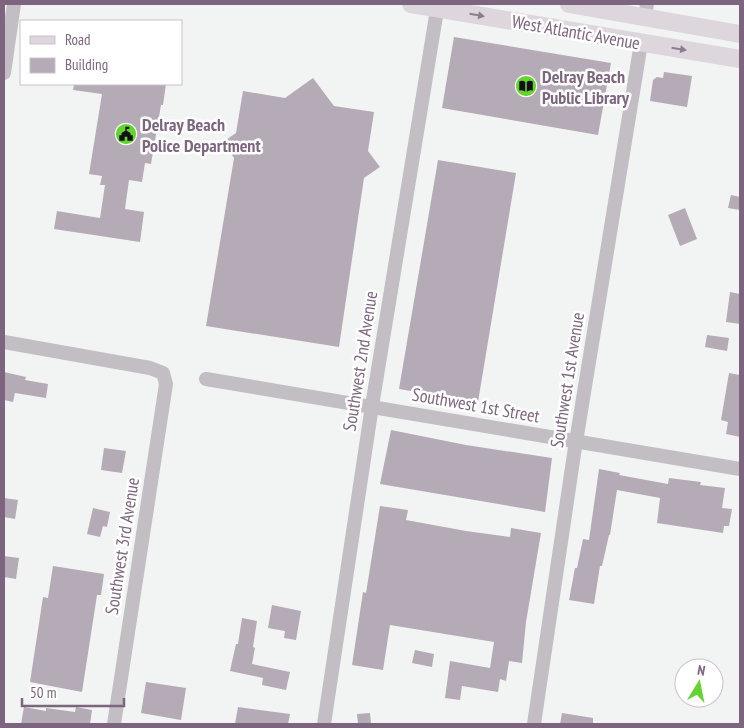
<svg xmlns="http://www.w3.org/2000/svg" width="744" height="728" font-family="'PT Sans Narrow',sans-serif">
<rect width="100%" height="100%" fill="#f1f4f2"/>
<g fill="#b5abb6">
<path d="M454 37 611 63 598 135 442 108Z"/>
<path d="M664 72 692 76 687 107 650 101 653 80 657 77 663 78Z"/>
<path d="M313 78 334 106 374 112 368 151 380 167 364 178 339 347 206 326 234 158 223 142 236 133 243 91 285 98Z"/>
<path d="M74 84H166L163 105H161L151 164 145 163 142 182 129 180 125 209 144 212 140 242 54 229 57 211 100 218 105 185H100L102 176 89 174 102 94 73 90Z"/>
<path d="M438 160 516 173 478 402 399 389Z"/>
<path d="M731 195 740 197V210L728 208Z"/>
<path d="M685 208 697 239 680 246 668 215Z"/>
<path d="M730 292 740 294V324L726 322Z"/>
<path d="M707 335 729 338 727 351 705 347Z"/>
<path d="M4 372 26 377 25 380 48 384 46 398 15 393 13 402 4 400Z"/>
<path d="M729 373 740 375V437L726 434 728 422 721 420Z"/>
<path d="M391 430 466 445 552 458 545 512 380 484Z"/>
<path d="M104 448 126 451 122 473 101 470Z"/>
<path d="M599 469 620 473 619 475 668 484 669 478 701 482 700 485 725 488 722 508 732 509 729 526H724L723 533 657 523 660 498 617 490 610 535H609L602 566H600L594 604 569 600 575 568H577L583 539 589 540Z"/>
<path d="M4 498 18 500 15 519 4 517Z"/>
<path d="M380 506 408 510 406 520 466 531 510 537 511 528 541 533 526 622 522 663 509 661 506 681 500 679 498 692 462 686 460 700 445 698 450 661 490 668 494 642 390 625 383 670 352 665 363 592 366 593Z"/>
<path d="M93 508 110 512 107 527 103 526 100 537 87 534Z"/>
<path d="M4 556 19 558 16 579 4 577Z"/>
<path d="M53 566 104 574 101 595H97L82 692 30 682 43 597 48 598Z"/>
<path d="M272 605 301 611 296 640 284 638 285 631 268 628Z"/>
<path d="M242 618 257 621 253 647 255 648 252 664 290 672 286 690 262 685 263 678 230 671 236 644H238Z"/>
<path d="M415 650 434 654 432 667 412 663Z"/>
<path d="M146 682 186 688 181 720 141 713Z"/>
<path d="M24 707 46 711V708L75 712 76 707 92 710 90 724H21Z"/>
<path d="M238 707 290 714 288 724H235Z"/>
<path d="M370 713 371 724H358L357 714Z"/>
<path d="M562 713 593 718V724H560Z"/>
</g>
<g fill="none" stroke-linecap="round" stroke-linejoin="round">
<g stroke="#c3bdc4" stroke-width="14">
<path d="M645 17 647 4"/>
<path d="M4 73 14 4"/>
<path d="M4 342 150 368 163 373 166 384 114 724"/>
<path d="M206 379 740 469"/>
<path d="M324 724 372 406 438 4"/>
<path d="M534 724 574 454 641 43"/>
</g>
<g stroke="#ddd6dd" stroke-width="18">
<path d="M411 4 740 59"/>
<path d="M569 4 740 34"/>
</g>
</g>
<defs><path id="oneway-solid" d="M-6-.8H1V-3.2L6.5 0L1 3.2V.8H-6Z" transform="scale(1.25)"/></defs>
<g fill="#907c92">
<use href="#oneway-solid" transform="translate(477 15) rotate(10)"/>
<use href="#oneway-solid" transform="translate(679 49) rotate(9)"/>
</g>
<defs>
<g id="library-disc" transform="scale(1.125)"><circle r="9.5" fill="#64d530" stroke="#fff"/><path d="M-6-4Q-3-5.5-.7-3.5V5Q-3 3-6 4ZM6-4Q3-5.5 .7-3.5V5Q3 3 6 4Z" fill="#111"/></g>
<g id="civic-disc" transform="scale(1.125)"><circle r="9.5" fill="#64d530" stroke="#fff"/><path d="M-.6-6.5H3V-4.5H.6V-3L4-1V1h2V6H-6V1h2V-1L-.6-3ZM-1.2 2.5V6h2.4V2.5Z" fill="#111"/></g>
</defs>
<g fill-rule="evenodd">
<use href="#library-disc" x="526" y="86"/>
<use href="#civic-disc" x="126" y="134"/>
</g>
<g text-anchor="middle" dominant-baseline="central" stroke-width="5" stroke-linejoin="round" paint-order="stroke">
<g font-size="18" fill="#7d657f" stroke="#fff">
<text transform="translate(576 32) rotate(10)">West Atlantic Avenue</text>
<text transform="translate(360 361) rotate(-81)">Southwest 2nd Avenue</text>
<text transform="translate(567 380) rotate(-81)">Southwest 1st Avenue</text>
<text transform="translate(476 405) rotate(10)">Southwest 1st Street</text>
<text transform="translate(122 546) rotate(-81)">Southwest 3rd Avenue</text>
</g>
<g font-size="18" font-weight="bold" fill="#7d657f" stroke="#fff" text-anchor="start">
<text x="542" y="76">Delray Beach<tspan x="542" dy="21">Public Library</tspan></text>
<text x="142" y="124">Delray Beach<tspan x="142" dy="21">Police Department</tspan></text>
</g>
</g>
<rect width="744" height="728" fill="none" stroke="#7d657f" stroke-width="10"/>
<rect x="20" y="20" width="162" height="65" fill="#ffffff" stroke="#cbc1cc"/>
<rect x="30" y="36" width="25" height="8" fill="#ddd6dd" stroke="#cbc1cc"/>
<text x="65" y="45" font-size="15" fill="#7d657f">Road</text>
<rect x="30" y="58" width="25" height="15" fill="#b5abb6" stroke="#cbc1cc"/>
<text x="65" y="70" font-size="15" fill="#7d657f">Building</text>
<g transform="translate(699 683) rotate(10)"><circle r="24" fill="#ffffff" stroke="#cbc1cc"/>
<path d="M0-4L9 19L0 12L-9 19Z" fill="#64d530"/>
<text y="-8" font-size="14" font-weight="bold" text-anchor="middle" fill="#7d657f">N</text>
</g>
<path d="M22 698v8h102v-8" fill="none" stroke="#7d657f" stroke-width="2.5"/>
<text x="30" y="698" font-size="15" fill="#7d657f" stroke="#ffffff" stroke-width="4" paint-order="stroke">50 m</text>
</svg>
